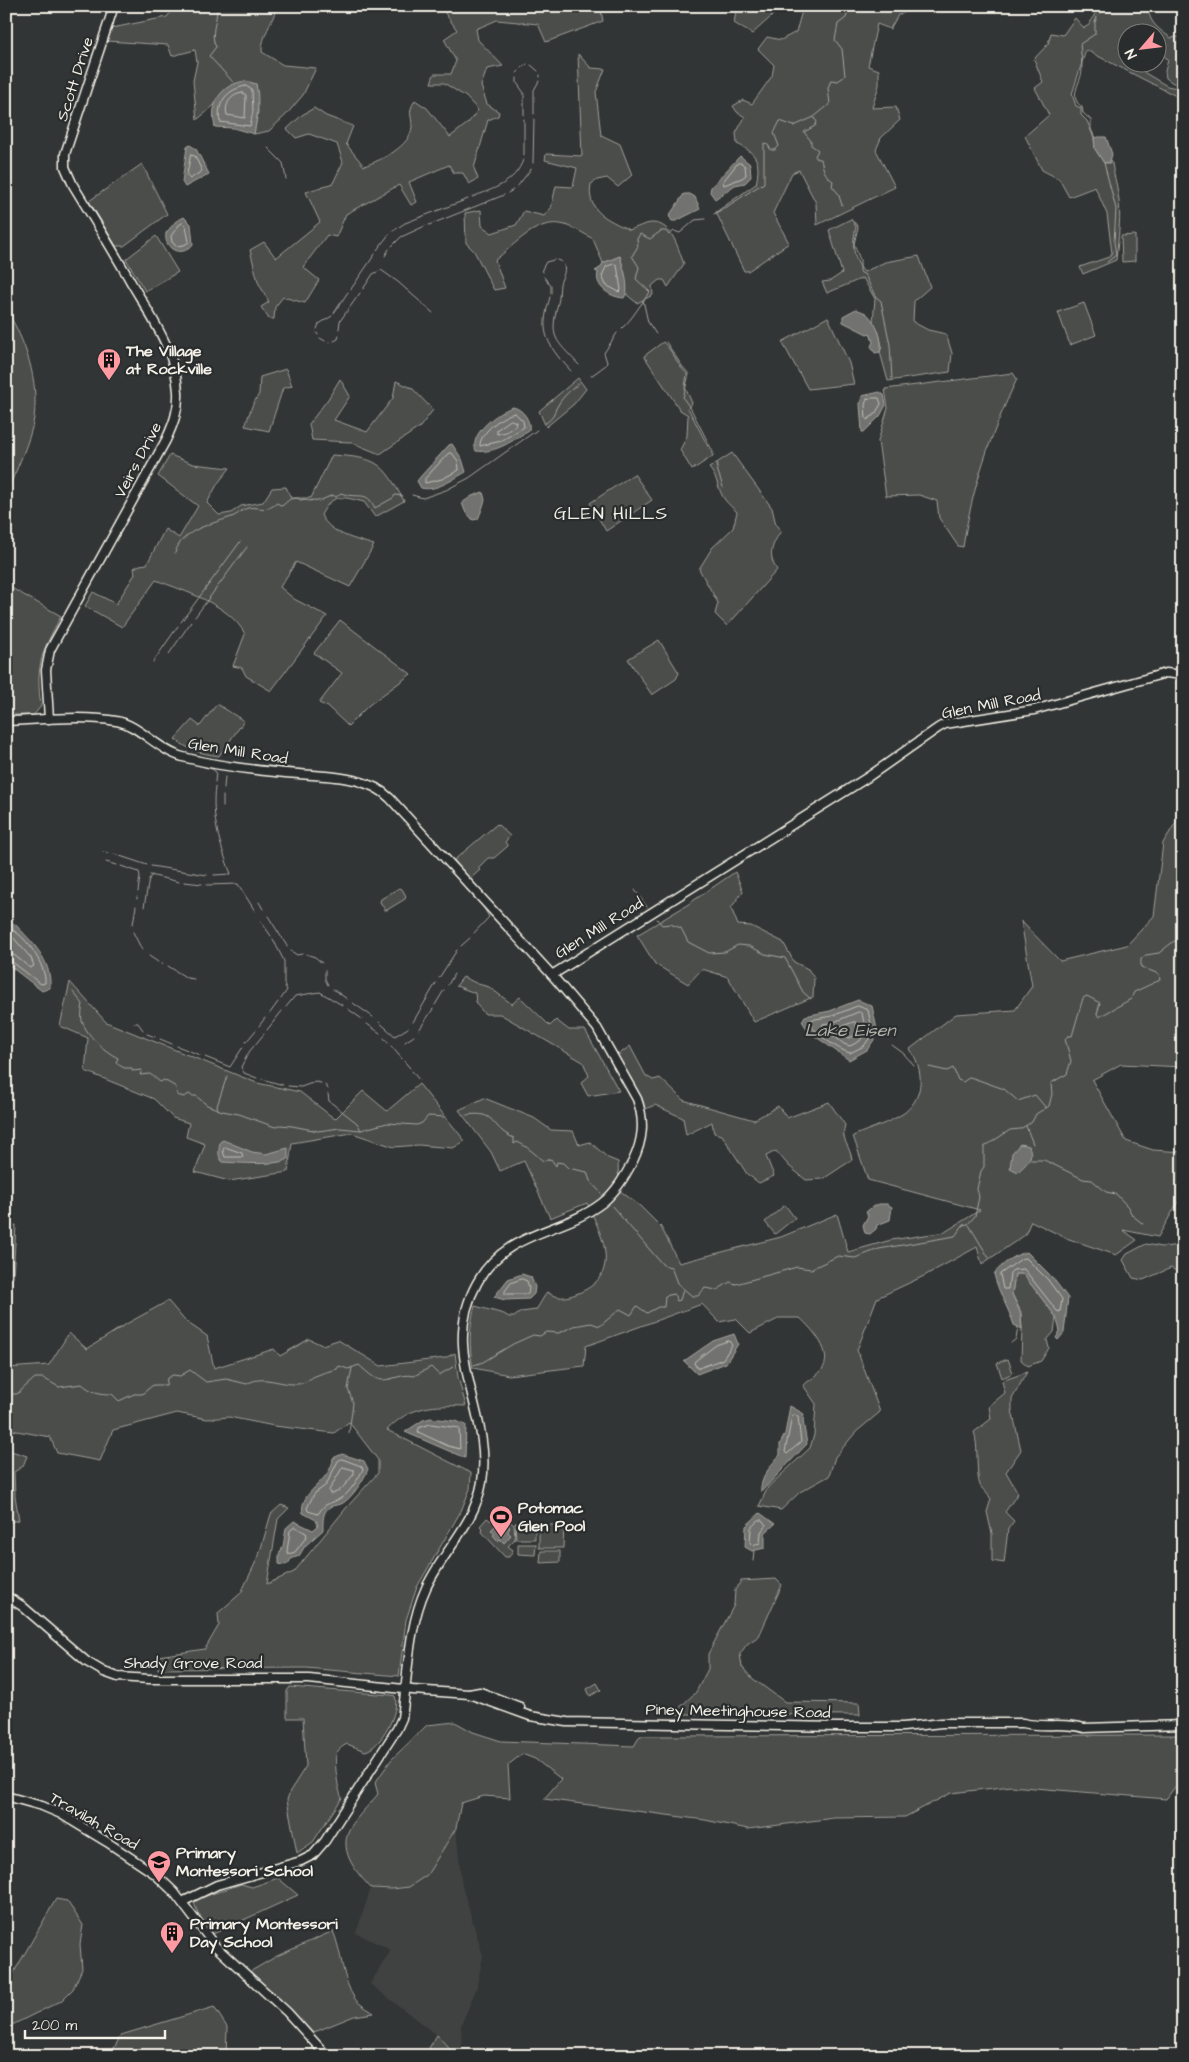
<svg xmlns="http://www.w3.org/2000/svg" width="1189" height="2062" font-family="'Architects Daughter',sans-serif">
<rect width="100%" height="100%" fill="#323535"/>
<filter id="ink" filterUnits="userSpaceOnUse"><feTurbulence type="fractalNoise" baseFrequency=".02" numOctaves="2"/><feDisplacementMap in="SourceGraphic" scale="10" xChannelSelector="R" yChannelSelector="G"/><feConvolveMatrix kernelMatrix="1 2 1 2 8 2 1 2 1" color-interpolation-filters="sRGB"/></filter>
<g filter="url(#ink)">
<path fill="#404242" d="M456 1828 462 1886 483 1956 476 1990 461 2025 462 2056H456L437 2035 370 1984 391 1950 356 1933 371 1888 392 1889 427 1875Z"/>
<g fill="#4b4d4c" stroke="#a09f9a">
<path d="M176 6H277C273 22 261 37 262 52L283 65 316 68 303 95 286 115 269 131 254 134 258 112 256 84C235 79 226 87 215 104 210 110 202 115 197 120L193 81 197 62 195 50 172 56 168 45 107 41 112 28 167 17Z"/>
<path d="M440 6H600L603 21 546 42 538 24 497 20 476 29 478 40 503 66 487 69 481 86 487 104 499 112 498 116 488 120 474 168 478 179 469 184 463 173H454L449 165 409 182 417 202 411 205 399 185 346 214 336 237 327 235 303 267 319 280 305 303 283 297 275 307 274 319H269L261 307 269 302 258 282 250 250 264 242 276 258 320 222 306 192 333 183 343 162 337 144 309 134 296 138 287 129 302 115 314 108 326 116 353 126 346 144 364 166C381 160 410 147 412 127 412 113 407 114 415 100L427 108 450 137 468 123 478 110 466 97 444 83H431L434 74H451L456 61 444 39 457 30Z"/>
<path d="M737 6H783L752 34 734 23Z"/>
<path d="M795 6H919L918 8 898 15 890 29 877 24 868 66 879 70V85L872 108 896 107 900 120 881 138 876 150 895 187 817 225 816 203 799 170 792 173 773 213 789 243 748 271H744L716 212 756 184C761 162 757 153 737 144L736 133 745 117 737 112 733 106 743 100 752 104 772 76 774 65 758 49 767 37 781 40 796 32 802 11Z"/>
<path d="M1097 6H1149C1147 22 1160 30 1171 38L1183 36V83H1173L1166 78 1165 71 1168 60 1157 48 1156 32H1126V62L1140 63 1145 73 1167 86 1183 89 1182 99 1086 50 1072 94 1076 106 1081 108V115L1087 121 1094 138 1095 149 1104 163H1112C1113 174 1117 183 1118 194 1122 215 1118 239 1116 260L1083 274 1080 267 1109 257 1112 253 1107 214 1095 187 1069 197 1059 179 1042 170 1025 136 1049 115 1035 88 1043 82 1034 59 1048 44 1051 33 1063 35 1075 18 1084 28 1089 25 1098 8Z"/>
<path d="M578 54 591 68 605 69 596 92 601 135 620 144 632 175 618 187 607 178 597 180 591 184C586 212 608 219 629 230 636 228 645 223 652 223 673 223 678 249 684 264L668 287 664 280H659L652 286 653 295 637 303 627 295 625 274 620 256 603 263 593 239C585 234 575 228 565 225 537 217 515 245 495 260L505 288 494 290 474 251 466 243 465 213 481 210 482 226 492 233 516 225 524 211 544 216 551 208 556 186 573 187 577 168 545 160 546 154 582 156Z"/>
<path d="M142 164 167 214 124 246H116L89 201Z"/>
<path d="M851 219 856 227C852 242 852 259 864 272L885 262 919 256 930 287 914 301 913 322 928 330 946 334 952 353 950 372 888 381 880 352 882 346 879 333 873 322 875 299 863 278 827 293 822 282 830 281 842 273 829 230Z"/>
<path d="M1135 235V261L1122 262 1121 236Z"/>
<path d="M156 236 178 272 145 291 126 259Z"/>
<path d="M1084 303 1096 335 1070 345 1058 312Z"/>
<path d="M6 309C26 342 39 380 34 418 31 439 15 474 6 493Z"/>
<path d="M828 317 849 363 854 384 808 389 782 342Z"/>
<path d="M663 342C672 350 677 364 687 374L685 387 692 403 688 408 713 456 692 470 680 450 687 436 688 415 680 410 644 356Z"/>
<path d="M286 369 292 386 283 388 269 431 245 426 252 406 259 394 260 377Z"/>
<path d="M1013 373 1017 379C991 433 972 488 963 547L958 546 939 518 937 501 919 495 886 496 878 441 888 408 885 389Z"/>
<path d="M578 378 586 389 574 404 546 427 539 411Z"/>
<path d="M340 379 350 396 334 420 367 432 393 398 396 381 412 388 433 410 420 427 380 454 350 442 312 440 309 424 328 399Z"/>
<path d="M732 453 772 508 776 525 781 531C772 545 767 555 777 570L727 626 715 614 718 603 699 569 712 548 733 528 737 512C733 508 728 504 725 500 717 489 719 479 709 468Z"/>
<path d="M170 455 193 464 230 468 218 483 207 503 219 515 231 513 241 506 263 502 272 488 286 487 291 498H311L332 455C378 458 382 461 404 501L375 517 364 502C343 497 333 492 321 515 330 534 355 539 374 545L350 587 296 562 280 587 294 599 327 616 271 691 246 676 242 668 233 666 245 634C229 604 186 592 156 580L122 627 85 606 93 592 116 604 135 574 134 568 140 565 147 564 165 529 179 538 198 506 158 476Z"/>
<path d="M634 474 652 500 606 531 590 503Z"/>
<path d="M6 585 61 616C42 652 35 664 41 706L34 715H6Z"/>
<path d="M340 620 411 674 369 705 348 726 328 707 319 703 342 673 314 653Z"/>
<path d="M659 640 679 673 676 679 652 695 628 659Z"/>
<path d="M217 704 244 721 219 756C202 754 188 750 175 739L192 720 200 726Z"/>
<path d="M1183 811V1067L1121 1064 1092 1080 1126 1141 1153 1150 1183 1152V1193L1158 1237 1123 1230 1137 1240 1116 1255 1066 1238 1031 1221 1025 1235 982 1264 977 1247 924 1276 877 1298 857 1350 880 1412 856 1432 835 1457 829 1476 800 1492 781 1510 759 1506 768 1487 810 1448 814 1435 816 1404 803 1385C809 1381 816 1376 821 1371 836 1354 811 1328 800 1318H780L750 1333 736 1319 719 1322 702 1304 586 1346 584 1366 509 1375 473 1368C469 1347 469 1326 475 1306L504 1314 509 1317H514L521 1312 536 1310 547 1292C557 1299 566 1298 576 1294 624 1276 602 1236 587 1203L550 1218 524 1161 500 1171 491 1152 459 1110 484 1098 534 1118 551 1130 573 1131 579 1145 590 1142 608 1158 618 1162 619 1190 640 1206 661 1227 679 1263 781 1237 837 1214 848 1252 891 1240 945 1232 980 1210 868 1180 853 1136C869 1129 889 1123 904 1113 925 1097 924 1069 910 1049L956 1014 1015 1010 1032 986 1021 921 1060 961 1127 945 1154 916 1163 843Z"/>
<path d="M497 824 510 836 505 842 508 846 494 858H488L478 868 480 870 470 879 454 860Z"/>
<path d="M735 872 743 891 731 908 738 925 751 926 783 942 794 962 808 969 814 978 813 997 754 1022 728 977 702 969 688 984 655 964 637 935 687 905Z"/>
<path d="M399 888 402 889 406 896 405 899 387 910H385L380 902 381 899Z"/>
<path d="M463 977 478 984 489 987 512 1004 520 997 550 1026 556 1020 569 1030H585L619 1091 588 1096 581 1083 589 1076 583 1062 500 1014H485L476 1004 475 993 456 986Z"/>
<path d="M70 982 106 1022 257 1083 300 1092 335 1119 363 1091 387 1111 419 1084 465 1141 453 1148 418 1145 394 1147 352 1133 292 1143 288 1172 229 1181 195 1172 205 1144 186 1137 189 1123 173 1118 154 1099 85 1071 88 1038 60 1026Z"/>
<path d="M630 1046 646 1076 653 1080 660 1078 683 1100 754 1120 778 1106 787 1118 829 1102 845 1125C840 1140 850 1145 852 1160L823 1179 806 1180 789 1166 776 1151 766 1156 774 1176 759 1183 747 1174 722 1135 714 1133 712 1122 686 1135 683 1118 655 1105 645 1109 639 1093 617 1056Z"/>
<path d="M785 1205 795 1218 775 1234 765 1222Z"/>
<path d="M16 1225 13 1278H7L6 1227Z"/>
<path d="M1146 1244 1161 1247 1183 1245V1275L1171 1268 1143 1280 1133 1278 1123 1260 1127 1254Z"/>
<path d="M1015 1274H1023L1056 1317 1054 1332 1047 1340 1049 1348 1041 1361 1028 1366 1021 1360 1022 1329 1021 1312 1012 1294Z"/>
<path d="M168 1301 185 1321 207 1336 214 1368 274 1349 280 1356 309 1339 322 1345 338 1340 381 1366 445 1358 455 1353 458 1377 466 1406C434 1405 411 1405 387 1430L471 1473 470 1489 461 1511 417 1587 406 1620 399 1676 306 1668 158 1669V1656L205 1649 219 1625 218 1613 241 1593 259 1555 271 1514 281 1505 289 1508 278 1519 267 1584 294 1572 347 1507 378 1473V1460L349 1422 334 1433 274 1426 229 1417 207 1419 177 1413 113 1430 100 1461 57 1453 50 1437 6 1429V1368L49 1365 69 1333 87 1349 128 1323Z"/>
<path d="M1008 1359 1013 1373 1002 1378 997 1363Z"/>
<path d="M1027 1372 1012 1399V1410L1021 1450 1006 1472 1018 1493 1005 1512 1014 1521 1008 1529 1004 1563 992 1561V1534L987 1512 991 1499C988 1494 984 1491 981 1487 975 1478 979 1445 974 1432L991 1419 989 1406 1005 1393 1002 1381Z"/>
<path d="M11 1451 27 1456 23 1466 14 1472 15 1496 19 1520 6 1523V1452Z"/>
<path d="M487 1518 491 1521 493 1519 508 1520 514 1525 515 1539 508 1546 513 1550 509 1557H505L482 1532 483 1529 480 1526Z"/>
<path d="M515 1523H535V1539H516Z"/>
<path d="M539 1525H564L563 1548H539Z"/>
<path d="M518 1544H536L535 1555 518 1554Z"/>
<path d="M541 1551H560V1562L540 1563Z"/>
<path d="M776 1579 782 1585 759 1636 747 1644 740 1654 742 1667 752 1678 785 1702 859 1703 860 1715 673 1714 696 1692 708 1669V1654L734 1605 735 1590 741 1581Z"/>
<path d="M597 1683 601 1690 590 1696 587 1689Z"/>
<path d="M290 1687 391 1695 395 1696C400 1711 381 1748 365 1751L347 1744C343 1746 339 1749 337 1752 333 1759 338 1791 342 1798L313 1842 297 1853 287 1800 290 1791 306 1766 303 1718H287V1691Z"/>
<path d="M455 1722 473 1732 501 1741 634 1746 640 1736 1183 1735V1776L1166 1799 1011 1786 951 1793 905 1817 834 1818 748 1829 705 1820 544 1799 561 1779 535 1759 522 1754 508 1765 510 1798 484 1796 461 1803 456 1828 427 1875 409 1887 392 1889 371 1888C357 1873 340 1854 348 1832 351 1823 371 1803 378 1794L375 1783 391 1760 427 1725Z"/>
<path d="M278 1878 298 1895 213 1934 198 1913 194 1903 200 1898 241 1884 252 1887Z"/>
<path d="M56 1899 67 1901 83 1925 80 1944 82 1969 73 1989 61 2001 6 2028V1986Z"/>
<path d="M333 1931C342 1952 342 1980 355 1999 359 2004 368 2009 374 2013L354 2016 307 2035 246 1974 277 1956Z"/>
<path d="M214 2007 227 2027 226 2056H110L121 2035Z"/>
<path d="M437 2035 456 2056H438L429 2048Z"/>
</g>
<g fill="#727370" stroke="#a6a5a0">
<path d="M246 81 256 84C260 100 257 118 254 134L233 128 215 127C209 103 221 84 246 81Z"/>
<path d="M1099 137H1106L1112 154 1110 162 1104 163 1095 149 1094 138Z"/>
<path d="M190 145 196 149 209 174 185 187 182 182 187 147Z"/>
<path d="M740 156 750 164 751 177 745 183 735 185 715 199 710 192 711 187Z"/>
<path d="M684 194H690L695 197 700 209 676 221H672L669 216Z"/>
<path d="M184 217 191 224 193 244C184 258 163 251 166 233L176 221Z"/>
<path d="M620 256C623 268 631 288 624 298 610 297 594 287 598 272L595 271 600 268 603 263Z"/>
<path d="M856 309C860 311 865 312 867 314 876 322 884 341 880 352L875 353 871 346 873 342 870 333 867 334 843 322V316Z"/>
<path d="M880 392 884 395 886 405 880 416 864 432H862L860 404 862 396Z"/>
<path d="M513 407C523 409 531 421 529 430 514 440 495 454 476 451 468 434 499 411 513 407Z"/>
<path d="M452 444 462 459 466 472C453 479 436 492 421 488L417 481 421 476 449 445Z"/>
<path d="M483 492 485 500C483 507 481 512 478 519L473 520 465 511 462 503 472 496Z"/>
<path d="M6 923 15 924C32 942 52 960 50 988L42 991 6 963Z"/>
<path d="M858 1000 872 1006 878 1034 867 1050 849 1060 809 1032 802 1021 805 1016 830 1011Z"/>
<path d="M223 1140 252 1152 266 1154 288 1148V1159C279 1166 237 1163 223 1162 217 1157 219 1150 220 1142Z"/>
<path d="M1020 1144 1029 1146C1034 1159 1027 1163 1018 1172L1010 1168 1012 1153Z"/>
<path d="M879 1204H887L892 1207 890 1220 877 1225 876 1229 870 1234 865 1233 863 1225 868 1216 866 1212 871 1208Z"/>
<path d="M1027 1252 1052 1277 1068 1298 1064 1333 1058 1340 1056 1338 1060 1331 1056 1317 1023 1274H1015L1012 1294 1020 1312 1022 1329 1014 1325C1008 1307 998 1292 994 1274 1002 1264 1014 1255 1027 1252Z"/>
<path d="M522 1274 531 1277 535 1287 534 1294 529 1299 505 1300 494 1297 508 1279Z"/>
<path d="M734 1334 738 1344 726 1363 697 1374 684 1361 713 1341Z"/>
<path d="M790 1406 804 1414 803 1421 807 1444 761 1492C759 1480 772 1463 780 1455V1444L785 1434Z"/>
<path d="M431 1418 455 1421 466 1425 465 1458 405 1432 423 1420Z"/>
<path d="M342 1454 364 1461 368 1469C365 1478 352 1498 343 1503 340 1505 336 1505 332 1506 322 1510 323 1521 323 1530L305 1546 299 1556 291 1559 288 1564 284 1565 279 1564V1554L283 1547 286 1528 294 1521 313 1530 318 1526 316 1520 303 1513C298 1491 332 1482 333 1458Z"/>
<path d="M760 1513 775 1524 765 1533V1548L752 1551 745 1547 746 1526Z"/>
<path d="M498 1523 501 1526 507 1524 510 1527 508 1532 511 1535 504 1543 500 1539 498 1541 493 1535 495 1533 491 1530Z"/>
</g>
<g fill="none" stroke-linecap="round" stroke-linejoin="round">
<g stroke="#c0bfb8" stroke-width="1">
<path d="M246 86 252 90 253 111 250 126 220 122C216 103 227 89 246 86Z"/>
<path d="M243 93 246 95 245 118 227 115C224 104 231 94 243 93Z"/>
<path d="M191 155 195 156 202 171 190 179 187 176Z"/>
<path d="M738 163H741L745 166 746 175 742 178 724 185 723 182Z"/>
<path d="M183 223 186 226 189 242 184 245 176 246 172 242 171 236 179 225Z"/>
<path d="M614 264 617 265 621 290 619 292 606 285 602 276 606 267Z"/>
<path d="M873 398H879L881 404 875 414 867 420 866 418 865 405 867 399Z"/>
<path d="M515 413 523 421 524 427 501 441 480 446C479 433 504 414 515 413Z"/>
<path d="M511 420 516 422 515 426 506 432 497 434V430Z"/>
<path d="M449 453H452L458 461 459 470 442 479 425 483V479Z"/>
<path d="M6 928C23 929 47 967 45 983L41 984 11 961 6 960"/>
<path d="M6 935H11L31 958 34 966 30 968 14 955 6 953"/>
<path d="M858 1006 868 1010 873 1033 864 1046 850 1053C837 1049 817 1035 809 1023L810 1020 832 1016Z"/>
<path d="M859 1012 862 1014 866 1031 860 1041 850 1046 844 1044 822 1027 823 1024 834 1022Z"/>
<path d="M855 1022 858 1029 855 1035 849 1038 839 1031 840 1027Z"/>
<path d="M225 1147 242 1153 243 1157H225L223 1151Z"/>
<path d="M1026 1258 1048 1280 1062 1299 1060 1312 1057 1311 1024 1269 1013 1270 1010 1273 1008 1289H1003L1000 1274 1021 1259Z"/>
<path d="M522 1279 527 1281 529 1288 528 1294H505V1291L511 1283Z"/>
<path d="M729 1341 732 1345 723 1359 699 1368 694 1364 695 1361 716 1345Z"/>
<path d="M795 1415 798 1417 801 1442 787 1454 785 1452 792 1416Z"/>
<path d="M431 1424 459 1428 460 1449 448 1446 418 1432 419 1428Z"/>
<path d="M342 1459 361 1466 363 1469C360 1477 348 1495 341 1498 330 1505 326 1501 318 1514L308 1511 307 1508 314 1494 326 1485 338 1461Z"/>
<path d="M343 1467 354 1470V1474C347 1482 341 1493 330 1494L329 1491Z"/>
<path d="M759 1520H762L766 1525 761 1532 760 1543 752 1545 750 1543 751 1528Z"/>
<path d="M295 1527 306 1533 307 1536 295 1552 289 1554 287 1551 290 1531Z"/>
</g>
<g stroke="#a6a5a0" stroke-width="1">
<path d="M217 6C218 20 209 35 216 47L209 56 234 83"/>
<path d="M531 65 538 71"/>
<path d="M522 68 527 64"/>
<path d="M517 73 519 71"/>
<path d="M540 77V75"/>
<path d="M517 78V83L524 93V115"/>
<path d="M534 114V90L539 81"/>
<path d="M814 118 817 122 815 126 804 132 811 141V145L818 150 815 156 817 159H821C823 169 825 176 833 181L832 186 838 193 842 205"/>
<path d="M524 119V155"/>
<path d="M1095 138 1091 129V120L1083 113 1082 107C1067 97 1082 82 1082 69 1082 61 1081 53 1080 44L1095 34V22L1098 15 1104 10 1103 6"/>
<path d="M268 148 283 163 286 179"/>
<path d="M533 163 534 119"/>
<path d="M1104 163 1116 209 1114 242 1116 255 1107 262"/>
<path d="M517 187 531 169"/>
<path d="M508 193 513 190"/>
<path d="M472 197C493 189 515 183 523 160"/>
<path d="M714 214C732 205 746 193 764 183V143L768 145 771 150H775L779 146 774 133 780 121 794 126 814 117 830 104 828 88 831 80 838 81 845 76 842 49 835 40 838 24 846 18 850 6"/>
<path d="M854 222 858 227 854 244 860 260V272L865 275 875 296 881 301 890 345 892 379"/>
<path d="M429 225 504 195"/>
<path d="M393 231 405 223 468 199"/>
<path d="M392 246 401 237 425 226"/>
<path d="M377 250 390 233"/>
<path d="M385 256 389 249"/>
<path d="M557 260 562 262"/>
<path d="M564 265C566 274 562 276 560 284 559 290 560 297 558 303 549 339 555 339 579 365"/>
<path d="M543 272 542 269 546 262 554 260"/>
<path d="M544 277 551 286V293"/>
<path d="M351 289 375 254"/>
<path d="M363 289 373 274 381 270 398 282 433 313"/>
<path d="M550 297C542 325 542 336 560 359"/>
<path d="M643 300 648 322 656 334"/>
<path d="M334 313 348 292"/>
<path d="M622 328C632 320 641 303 650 292L636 279 639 267 632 256 638 246 637 239 640 234 650 239 661 231H666L669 235 674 231 680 233 695 220 705 219"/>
<path d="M317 329 319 324 332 316"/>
<path d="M339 329 340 321 360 293"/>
<path d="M317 333 318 335"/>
<path d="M320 338 325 341"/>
<path d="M334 341 338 339 339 335"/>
<path d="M329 342H330"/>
<path d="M666 342 682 366 689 374 683 398 691 409 714 454"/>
<path d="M563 362 571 371"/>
<path d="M591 376 606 365 607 362 604 353 617 333"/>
<path d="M544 424C556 417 552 414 558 405 563 396 571 390 579 383"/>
<path d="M716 464H718L717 469 723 487"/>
<path d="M412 495 423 498 446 490 469 478 537 430"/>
<path d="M175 553C182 528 214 524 234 516 238 514 243 509 248 508 260 506 265 513 277 503L282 506 290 499 298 498 300 500 306 499 309 501 314 500 319 501 333 495 336 497 341 493C359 500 366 489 375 508L393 498 395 495 403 496"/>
<path d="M195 617 247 547"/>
<path d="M181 622 240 542"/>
<path d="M169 654 191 622"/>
<path d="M153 662 178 626"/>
<path d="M204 767 212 769 216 772 215 782"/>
<path d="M224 788 225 777"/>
<path d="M223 796V806"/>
<path d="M417 834 442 862"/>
<path d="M103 852 108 853"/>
<path d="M114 854 147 865"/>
<path d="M106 862 116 865"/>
<path d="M445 865 449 869"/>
<path d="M121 866 139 872 140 876 138 892"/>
<path d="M151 866 207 875"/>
<path d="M462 871 466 876"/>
<path d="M452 873 469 891"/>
<path d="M150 875 179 882"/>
<path d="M214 875 231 874C220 845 211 818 215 787"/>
<path d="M184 882 202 884"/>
<path d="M207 885 238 884 255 911"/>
<path d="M635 890 647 907"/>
<path d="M473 895 478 900"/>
<path d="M137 899V897"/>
<path d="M259 902 263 909"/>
<path d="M144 907 149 879 152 875"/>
<path d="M268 916 287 946"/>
<path d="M657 919 662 925 670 924 681 928 688 942 709 953 725 952 738 945 749 946 765 954 785 958 803 992 811 999"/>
<path d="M260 920 271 936"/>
<path d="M133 924 136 906"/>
<path d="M133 932 142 950"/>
<path d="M474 933 489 917 481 903"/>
<path d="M273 939 284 961V984L287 990 281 999"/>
<path d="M461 946 470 938"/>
<path d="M291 951 297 955 302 954"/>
<path d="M306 954 315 957 322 963"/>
<path d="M149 956 158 962"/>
<path d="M162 964H163"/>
<path d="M168 966 187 978 194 979"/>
<path d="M325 970V979L328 985"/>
<path d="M439 978 457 950"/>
<path d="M448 985 454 974"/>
<path d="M333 989 347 999"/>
<path d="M73 992 83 1004C82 1009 81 1016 82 1021 87 1036 104 1051 118 1058L116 1063 124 1068H132V1071L142 1070 140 1075 150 1074 160 1082 164 1080 176 1087 177 1095 184 1097 189 1094 192 1096H196L207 1105 222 1111 239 1114 275 1127 280 1125 292 1126 318 1131 340 1128 361 1130 387 1123 417 1125 422 1123 428 1116 446 1117"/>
<path d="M353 1003 373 1017"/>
<path d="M435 1005 444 990"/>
<path d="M286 1007 295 996 320 992 342 1005"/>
<path d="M348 1009 362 1019"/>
<path d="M270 1013 278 1002"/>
<path d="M379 1022 395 1036 408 1028"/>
<path d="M413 1022 436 983"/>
<path d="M134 1023H138L143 1030"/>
<path d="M367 1024 380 1033"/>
<path d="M259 1026 265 1018"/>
<path d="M267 1030 282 1011"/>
<path d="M419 1030 433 1009"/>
<path d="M147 1034 155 1037"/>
<path d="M384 1038 388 1043"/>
<path d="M160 1039 172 1044"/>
<path d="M246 1042 256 1030"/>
<path d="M405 1042 414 1036"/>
<path d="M892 1045 903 1053 914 1065"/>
<path d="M177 1046 200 1055"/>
<path d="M391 1046 410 1068"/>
<path d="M205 1057 230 1067 243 1047"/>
<path d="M929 1067 947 1071 953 1068 958 1080 963 1082 970 1077 1004 1089 1018 1101 1035 1095 1046 1108"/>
<path d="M412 1071 419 1080"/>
<path d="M257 1078 244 1073 241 1067 249 1052 264 1034"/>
<path d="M262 1079 283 1085"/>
<path d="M325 1085 328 1089"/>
<path d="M288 1086 301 1087 315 1082 321 1083"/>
<path d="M328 1094 329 1101 357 1123 361 1130"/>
<path d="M218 1109 217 1106 227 1076"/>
<path d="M467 1115C498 1110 489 1128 514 1138V1144L517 1142C527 1146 535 1154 543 1161L551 1159 556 1166 557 1162 563 1163 568 1168 587 1172 590 1181 601 1193"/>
<path d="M1026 1126 1033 1144"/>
<path d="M1031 1160H1044L1083 1179 1092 1180 1106 1192 1116 1194 1128 1207 1132 1215 1143 1224"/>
<path d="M611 1205 663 1265 671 1267 677 1283 692 1296H698L705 1288 717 1290 730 1282 736 1284 797 1267 811 1269 838 1256 855 1258 879 1249 955 1236 963 1225 968 1224 975 1216 979 1197 977 1189 981 1171 984 1167V1147L1010 1130 1020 1129 1032 1122 1036 1114 1049 1106 1052 1094 1051 1083 1067 1074 1071 1061 1065 1039 1068 1036H1072L1083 998 1087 996 1100 1003 1097 1014 1099 1017 1131 999 1134 992 1160 980 1159 974 1141 967V959L1146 955 1159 953 1174 941 1183 942"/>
<path d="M969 1225 989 1258"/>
<path d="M1011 1343 1016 1339 1018 1327"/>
<path d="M474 1365 483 1362 513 1344 533 1335 540 1336 546 1332 559 1333 574 1326 591 1323 600 1326 620 1309 631 1315 637 1306 647 1313 658 1307H664L665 1296 674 1294 677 1301 680 1300 683 1290"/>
<path d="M6 1394H17L35 1378H43L59 1387 82 1384C91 1392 99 1394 112 1394L119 1401 134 1394H142L153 1385H166L167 1378 173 1375 180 1376 190 1370 206 1382 226 1379 247 1384C262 1374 280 1385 297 1384 306 1384 310 1377 318 1375 324 1372 331 1371 337 1369L339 1366 348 1369 359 1365C365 1370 374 1380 382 1380 393 1380 403 1373 414 1376L431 1367 439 1375 453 1367"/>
<path d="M349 1433 353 1403 348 1389 352 1368"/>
<path d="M753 1561 754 1550"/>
</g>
<g stroke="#f4f1e8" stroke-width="11">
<g id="secondary">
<path d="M49 719 46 670 50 650 166 440C173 425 179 410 178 392 176 352 152 318 132 284 113 250 93 218 73 185L65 167V154L114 6"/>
<path d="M6 721C43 720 80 715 116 721 138 724 159 751 183 757 221 767 260 771 299 774 321 776 346 776 367 784 379 788 389 796 397 806L552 975 868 777 938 728 945 724 1034 710 1166 673 1183 675"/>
<path d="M6 1596 22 1606 87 1662 104 1672 118 1677 149 1679H309L413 1690 469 1694 480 1692 520 1707"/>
<path d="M469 1694 530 1716 567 1722 838 1727H903L942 1723H1023C1043 1728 1064 1722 1084 1728L1183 1725"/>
<path d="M6 1796 42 1806 61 1814 107 1842 155 1874 174 1892 215 1946 287 2012 327 2056"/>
<path d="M182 1902 217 1885 301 1861 313 1855 325 1841 397 1729 402 1718C408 1675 408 1627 426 1588 443 1551 475 1524 482 1482 493 1411 438 1354 477 1283 507 1229 560 1235 602 1203 616 1192 625 1176 633 1161 643 1140 645 1121 637 1099L597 1028 552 975"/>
</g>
</g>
<use href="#secondary" stroke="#2a2d2e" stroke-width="8"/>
</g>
</g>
<defs>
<g id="building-pin" transform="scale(1.25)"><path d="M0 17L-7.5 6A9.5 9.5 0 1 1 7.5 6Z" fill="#ff9aa2" stroke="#2a2d2e"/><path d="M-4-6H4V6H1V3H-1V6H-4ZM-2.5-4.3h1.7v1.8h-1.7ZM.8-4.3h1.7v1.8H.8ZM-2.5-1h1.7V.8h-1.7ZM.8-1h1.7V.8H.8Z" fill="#111"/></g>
<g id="stadium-pin" transform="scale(1.25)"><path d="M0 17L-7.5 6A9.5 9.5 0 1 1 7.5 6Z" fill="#ff9aa2" stroke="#2a2d2e"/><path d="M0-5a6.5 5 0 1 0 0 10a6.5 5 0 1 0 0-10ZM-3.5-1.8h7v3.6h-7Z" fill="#111"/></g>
<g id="school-pin" transform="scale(1.25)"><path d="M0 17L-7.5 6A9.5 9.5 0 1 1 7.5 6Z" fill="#ff9aa2" stroke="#2a2d2e"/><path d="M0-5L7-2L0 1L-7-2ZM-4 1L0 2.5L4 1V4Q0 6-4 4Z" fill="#111"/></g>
</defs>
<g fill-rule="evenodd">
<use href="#building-pin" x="109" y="360"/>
<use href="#stadium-pin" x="501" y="1517"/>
<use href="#school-pin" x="159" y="1862"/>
<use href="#building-pin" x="172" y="1933"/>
</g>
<g text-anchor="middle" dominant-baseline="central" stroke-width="4.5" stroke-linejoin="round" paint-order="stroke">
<g font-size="16" fill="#f4f1e8" stroke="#2a2d2e">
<text transform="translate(75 79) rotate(-72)">Scott Drive</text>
<text transform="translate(138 460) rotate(-62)">Veirs Drive</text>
<text transform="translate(991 704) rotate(-11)">Glen Mill Road</text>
<text transform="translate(238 751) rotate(9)">Glen Mill Road</text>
<text transform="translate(599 928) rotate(-32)">Glen Mill Road</text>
<text x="193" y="1663">Shady Grove Road</text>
<text transform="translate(738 1711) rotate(1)">Piney Meetinghouse Road</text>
<text transform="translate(94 1821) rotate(30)">Travilah Road</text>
</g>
<g font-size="16" font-weight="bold" fill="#f4f1e8" stroke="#2a2d2e" text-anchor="start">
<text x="126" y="351">The Village<tspan x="126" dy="18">at Rockville</tspan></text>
<text x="518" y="1508">Potomac<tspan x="518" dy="18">Glen Pool</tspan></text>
<text x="176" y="1853">Primary<tspan x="176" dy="18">Montessori School</tspan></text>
<text x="190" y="1924">Primary Montessori<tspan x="190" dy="18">Day School</tspan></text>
</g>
<g font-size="18" letter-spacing="1" fill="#f4f1e8" stroke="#2a2d2e">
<text x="611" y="513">GLEN HILLS</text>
</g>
<g font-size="18" font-style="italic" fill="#b3b2ac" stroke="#2a2d2e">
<text x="850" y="1030">Lake Eisen</text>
</g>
</g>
<rect width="1189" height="2062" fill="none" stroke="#2a2d2e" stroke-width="25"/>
<rect x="12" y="12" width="1164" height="2037" fill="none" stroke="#f4f1e8" stroke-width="2" filter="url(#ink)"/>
<g transform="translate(1142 48) rotate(242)"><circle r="24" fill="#2a2d2e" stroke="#7b7b78"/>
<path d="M0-4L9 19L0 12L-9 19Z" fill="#ff9aa2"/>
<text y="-8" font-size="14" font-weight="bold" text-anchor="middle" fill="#f4f1e8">N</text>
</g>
<path d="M25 2030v8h140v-8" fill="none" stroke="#f4f1e8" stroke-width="2.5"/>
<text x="32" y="2030" font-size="15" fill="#f4f1e8" stroke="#2a2d2e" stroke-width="4" paint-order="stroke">200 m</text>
</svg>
